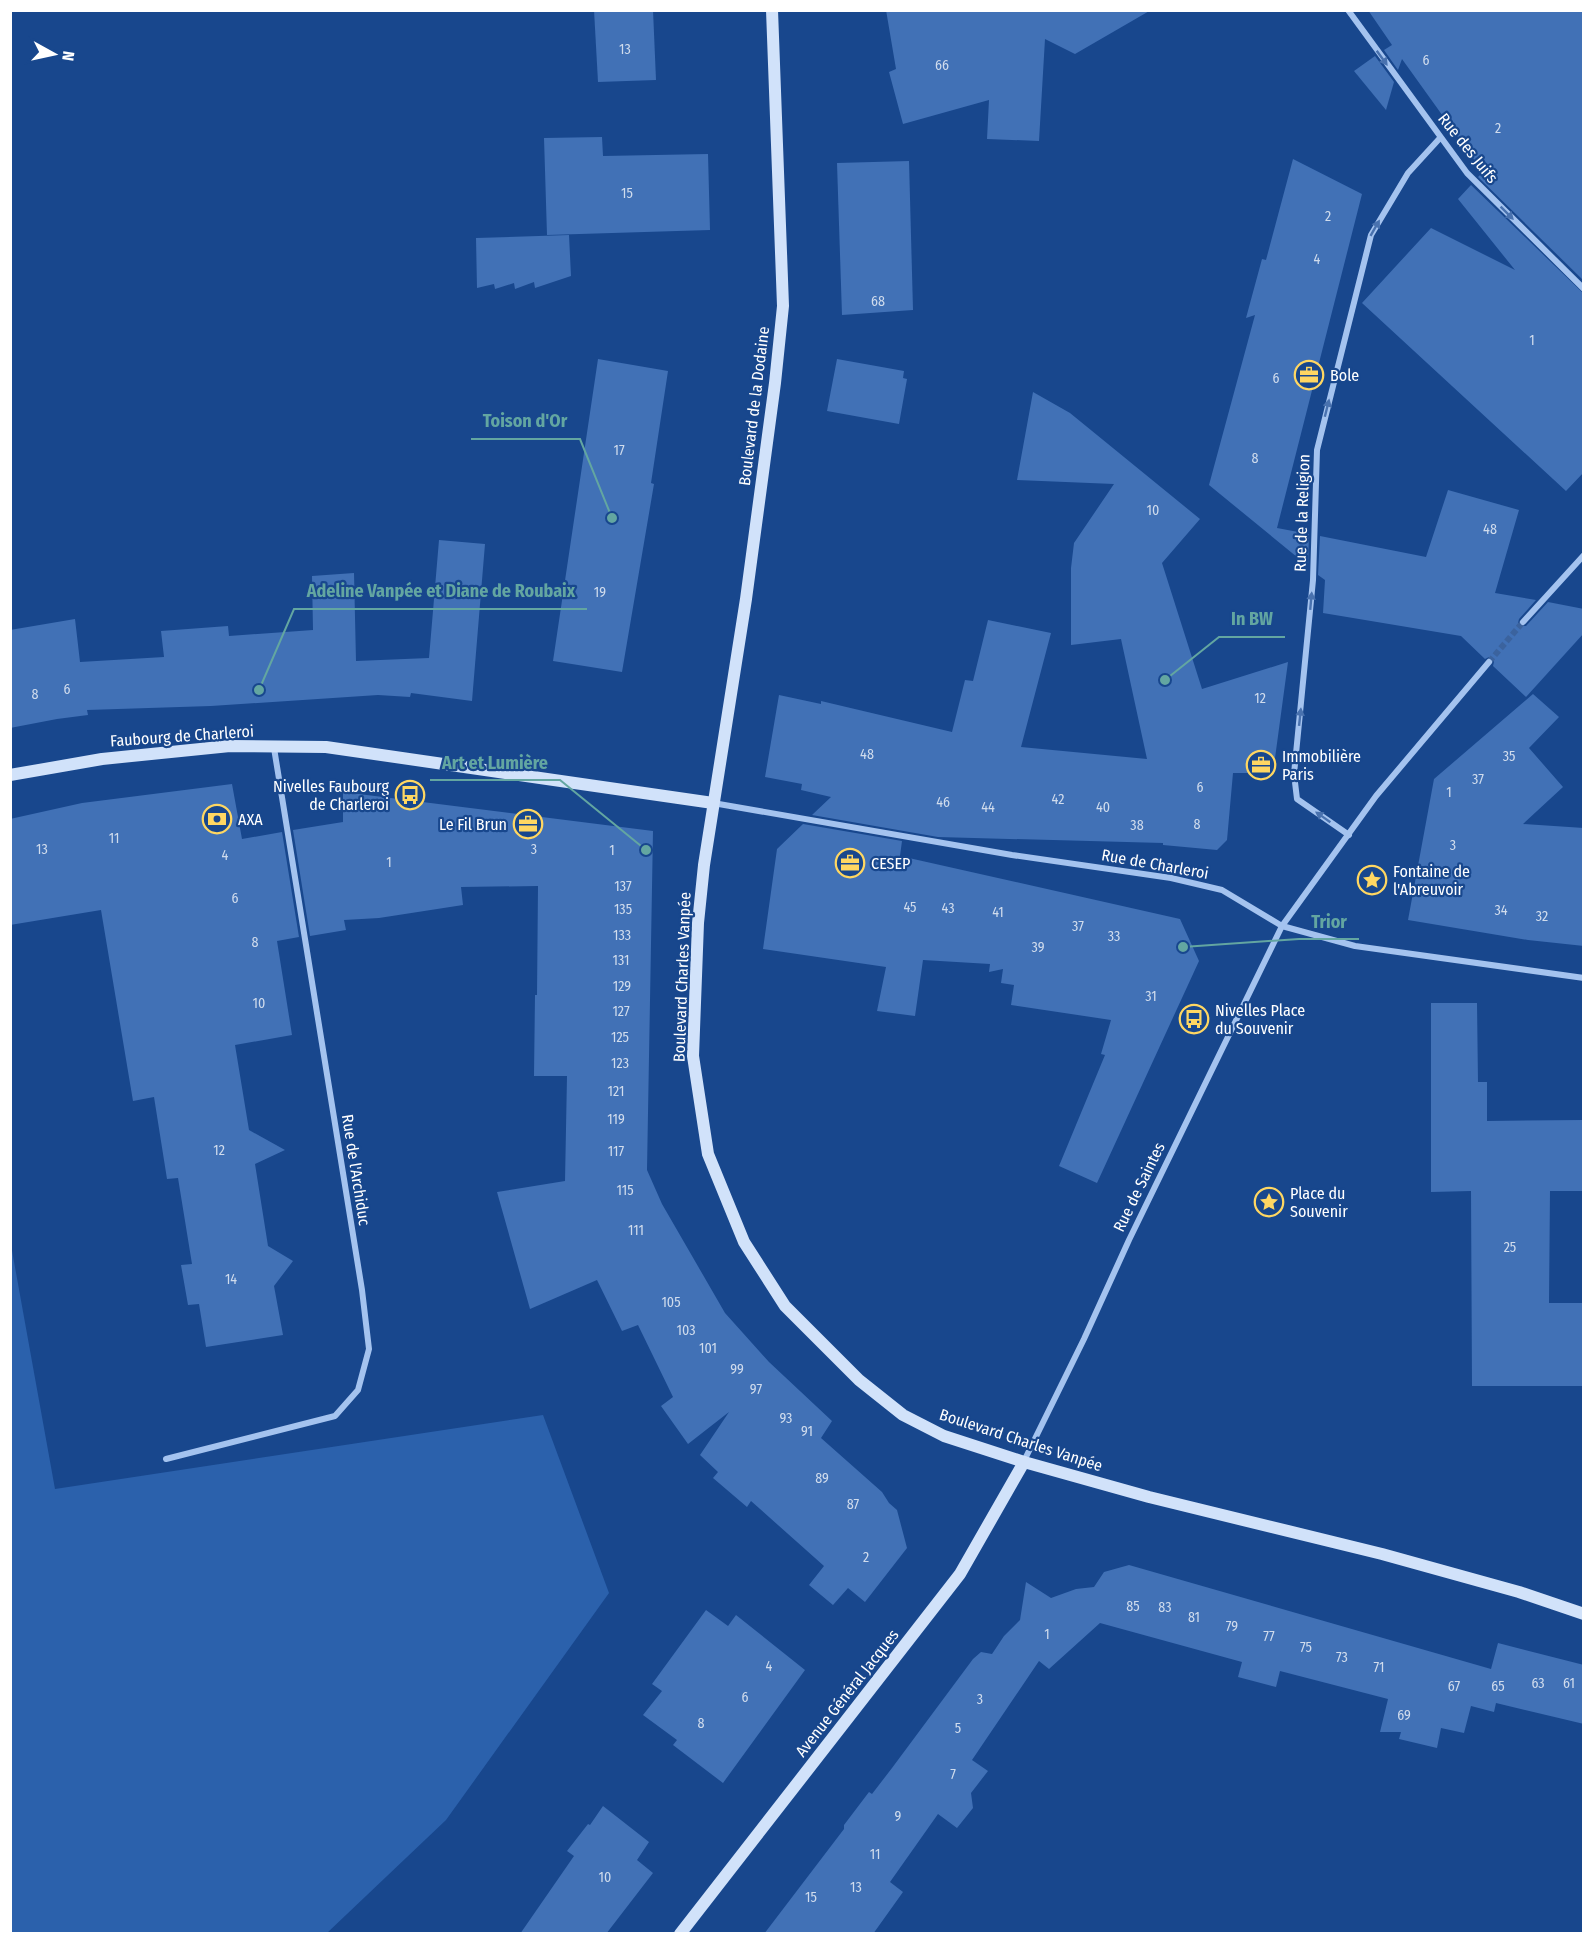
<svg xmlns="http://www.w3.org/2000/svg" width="1594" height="1944" font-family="'Fira Sans Condensed',sans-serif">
<rect width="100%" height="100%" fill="#18478d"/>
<path fill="#2b61ac" d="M11 1245 55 1489 543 1415 609 1593 446 1820 327 1933H11Z"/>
<g fill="#4171b6">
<path d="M594 10H653L656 80 598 82Z"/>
<path d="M886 10H1151L1075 54 1045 39 1039 141 987 139 989 100 903 124 889 72 896 69Z"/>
<path d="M1368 10H1584V281L1478 177 1483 172 1402 59 1398 70 1384 50 1392 45Z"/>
<path d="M1375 56 1394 82 1386 110 1354 71Z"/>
<path d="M602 137 603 156 708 154 710 230 547 235 544 138Z"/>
<path d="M1293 159 1362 194 1277 528 1309 534 1308 566 1209 485 1255 315 1246 318 1262 259 1266 260Z"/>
<path d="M909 161 913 310 842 315 837 163Z"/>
<path d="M1471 185 1584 294V472L1566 491 1362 303 1431 228 1515 270 1458 199Z"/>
<path d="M569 235 571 276 535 288 534 282 515 289 514 283 495 289 494 284 477 288 476 238Z"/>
<path d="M598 359 668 371 651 483 654 484 622 672 553 661Z"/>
<path d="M837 359 904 371 903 378 907 379 899 424 827 411Z"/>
<path d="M1033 392 1070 413 1200 519 1162 563 1202 689 1288 662 1273 773H1233L1227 840 1217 850 1163 845V843L938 837 812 815 831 797 801 790 802 784 765 777 779 695 821 704V701L952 732 965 680 973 681 988 620 1051 633 1021 747 1147 759 1121 639 1071 645V568L1074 543 1114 484 1017 480Z"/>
<path d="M1448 490 1519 510 1495 593 1536 600 1519 619 1518 623 1520 626H1526L1548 602 1584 609V633L1526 697 1493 666 1494 662 1493 658 1489 657 1485 659 1461 636 1323 613 1325 580 1318 575 1320 536 1426 557Z"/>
<path d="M439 540 485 544 472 701 411 693 410 697 378 695 211 706 87 710 88 715 57 719 10 728V630L75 619 80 662 164 657 161 631 228 626 229 636 313 630 312 576 354 573 356 661 429 658Z"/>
<path d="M1533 694 1559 717 1529 748 1563 787 1523 824 1584 828V946L1528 940 1408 920 1434 779Z"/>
<path d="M232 784 242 839 282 832 299 937 277 941 292 1035 235 1045 249 1130 285 1150 255 1164 268 1246 293 1261 274 1286 283 1335 206 1347 199 1304 188 1305 181 1265 192 1264 178 1178 167 1179 154 1097 133 1101 101 910 10 925V819L82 803Z"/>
<path d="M343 792 653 831 647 1170 662 1204 725 1313 769 1362 832 1421 821 1438 882 1492 889 1503 897 1510 907 1548 865 1602 848 1588 833 1605 809 1585 824 1566 751 1501 747 1507 713 1478 718 1472 700 1455 729 1412 688 1444 661 1406 673 1397 638 1325 622 1331 597 1280 530 1309 497 1192 565 1181 567 1076H534L535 995H537L538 886 461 887 463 905 379 918 344 920 346 930 310 936 293 830 343 822Z"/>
<path d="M803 824 902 841 900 856 1180 919 1199 961 1097 1183 1059 1166 1105 1055 1101 1054 1111 1020 1011 1005 1014 985 1001 983 1003 969 989 972 990 964 923 960 915 1016 877 1011 886 967 763 949 777 849Z"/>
<path d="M1431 1003H1477L1478 1082H1487V1121L1584 1120V1191H1550L1549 1303H1584V1386H1472L1471 1191 1431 1192Z"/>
<path d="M1129 1565 1491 1669 1498 1643 1584 1665V1724L1496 1703 1494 1712 1471 1706 1464 1733 1441 1728 1437 1748 1399 1739 1401 1732H1380L1388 1699 1280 1671 1276 1687 1238 1677 1242 1662 1100 1623 1049 1669 1039 1661 972 1760 988 1771 971 1793 973 1808 957 1828 938 1814 890 1882 903 1892 873 1934H764L844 1829V1825L869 1792 872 1794 892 1768 973 1659 981 1652 992 1654 1004 1636 1020 1620 1026 1582 1051 1598 1076 1589 1094 1587 1104 1572Z"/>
<path d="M706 1610 728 1626 736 1615 805 1670 723 1783 673 1745 677 1740 643 1715 662 1691 652 1684Z"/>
<path d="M603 1806 649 1842 637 1860 653 1873 606 1934H520L574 1856 567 1851 588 1824 590 1825Z"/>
</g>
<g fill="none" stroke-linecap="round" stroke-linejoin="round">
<path stroke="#3b639e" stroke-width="6" stroke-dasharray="6 3" stroke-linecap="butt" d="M1489 662 1523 622"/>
<g stroke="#a4c3ef" stroke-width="6">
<path d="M1348 10 1467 173 1584 289"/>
<path d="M1523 622 1584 555"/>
<path d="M713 803 1012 855 1171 878 1222 890 1282 926 1355 946 1584 978"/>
<path d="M1349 835 1297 799 1294 774 1313 580 1317 450 1371 235 1408 173 1440 138"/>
<path d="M166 1459 335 1416 358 1390 369 1349 362 1290 274 748"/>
<path d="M1024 1461 1084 1339 1129 1240 1282 926 1376 796 1489 662"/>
</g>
<g stroke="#d1e2fa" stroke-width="12">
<path d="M772 10 783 306 775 383 746 599 704 865 698 923 693 1056 708 1154 744 1242 785 1306 859 1380 903 1415 944 1436 1024 1462 1149 1497 1382 1554 1519 1592 1584 1614"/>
<path d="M10 775 102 759 230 746 326 747 713 803"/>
<path d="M680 1934 960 1574 1024 1462"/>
</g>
</g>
<defs><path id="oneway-solid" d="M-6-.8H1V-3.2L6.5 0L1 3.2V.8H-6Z" transform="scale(1.5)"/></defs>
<g fill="#4972af">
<use href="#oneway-solid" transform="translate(1382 58) rotate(54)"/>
<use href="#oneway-solid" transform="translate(1507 213) rotate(45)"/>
<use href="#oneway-solid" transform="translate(1375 228) rotate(-60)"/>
<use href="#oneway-solid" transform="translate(1327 408) rotate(-76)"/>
<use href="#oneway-solid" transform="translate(1311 601) rotate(-85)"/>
<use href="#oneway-solid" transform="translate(1300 717) rotate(-84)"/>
<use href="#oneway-solid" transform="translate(1323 817) rotate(-145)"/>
</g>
<defs>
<g id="office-ring" transform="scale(1.5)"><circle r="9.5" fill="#18478d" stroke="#ffd762" stroke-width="1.5"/><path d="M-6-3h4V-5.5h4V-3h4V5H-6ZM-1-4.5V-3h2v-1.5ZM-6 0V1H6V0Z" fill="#ffd762"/></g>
<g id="bus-ring" transform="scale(1.5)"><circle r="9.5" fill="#18478d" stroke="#ffd762" stroke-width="1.5"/><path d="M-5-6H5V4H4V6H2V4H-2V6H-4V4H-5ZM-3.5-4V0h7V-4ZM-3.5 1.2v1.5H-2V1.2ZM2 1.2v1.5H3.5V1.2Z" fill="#ffd762"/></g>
<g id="bank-ring" transform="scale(1.5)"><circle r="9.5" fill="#18478d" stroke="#ffd762" stroke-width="1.5"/><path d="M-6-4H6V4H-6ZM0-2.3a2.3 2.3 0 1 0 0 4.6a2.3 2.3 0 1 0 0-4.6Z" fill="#ffd762"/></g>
<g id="sight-ring" transform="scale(1.5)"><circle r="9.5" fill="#18478d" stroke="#ffd762" stroke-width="1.5"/><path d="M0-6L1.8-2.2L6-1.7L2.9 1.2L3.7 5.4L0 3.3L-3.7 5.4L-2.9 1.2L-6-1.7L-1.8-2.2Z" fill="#ffd762"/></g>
</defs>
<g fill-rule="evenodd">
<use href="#office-ring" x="1309" y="375"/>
<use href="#office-ring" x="1261" y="765"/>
<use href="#bus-ring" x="410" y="795"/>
<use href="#bank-ring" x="217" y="819"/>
<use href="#office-ring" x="528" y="824"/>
<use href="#office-ring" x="850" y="863"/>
<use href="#sight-ring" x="1372" y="880"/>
<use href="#bus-ring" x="1194" y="1019"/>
<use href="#sight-ring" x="1269" y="1202"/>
</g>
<g text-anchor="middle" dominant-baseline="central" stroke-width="4.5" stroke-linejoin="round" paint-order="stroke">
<g font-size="14" fill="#d0dced">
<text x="625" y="49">13</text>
<text x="1426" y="60">6</text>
<text x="942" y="65">66</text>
<text x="1498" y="128">2</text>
<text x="627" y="193">15</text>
<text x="1328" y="216">2</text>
<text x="1317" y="259">4</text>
<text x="878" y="301">68</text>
<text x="1532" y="340">1</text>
<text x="1276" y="378">6</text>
<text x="619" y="450">17</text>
<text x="1255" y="458">8</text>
<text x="1153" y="510">10</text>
<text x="1490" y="529">48</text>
<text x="600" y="592">19</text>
<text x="67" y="689">6</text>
<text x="35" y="694">8</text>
<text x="1260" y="698">12</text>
<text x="867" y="754">48</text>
<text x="1509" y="756">35</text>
<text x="1478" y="779">37</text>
<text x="1200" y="787">6</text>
<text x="1449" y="792">1</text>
<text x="1058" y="799">42</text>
<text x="943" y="802">46</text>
<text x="988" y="807">44</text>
<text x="1103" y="807">40</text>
<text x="1197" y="824">8</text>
<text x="1137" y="825">38</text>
<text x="114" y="838">11</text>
<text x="1453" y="845">3</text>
<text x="42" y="849">13</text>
<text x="534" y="849">3</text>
<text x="612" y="850">1</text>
<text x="225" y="855">4</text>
<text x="389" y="862">1</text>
<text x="623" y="886">137</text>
<text x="235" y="898">6</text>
<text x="910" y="907">45</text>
<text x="948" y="908">43</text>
<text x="623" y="909">135</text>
<text x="1501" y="910">34</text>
<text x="998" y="912">41</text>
<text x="1542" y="916">32</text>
<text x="1078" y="926">37</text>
<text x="622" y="935">133</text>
<text x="1114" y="936">33</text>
<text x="255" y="942">8</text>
<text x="1038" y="947">39</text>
<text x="621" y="960">131</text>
<text x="622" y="986">129</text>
<text x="1151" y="996">31</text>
<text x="259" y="1003">10</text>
<text x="621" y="1011">127</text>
<text x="620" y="1037">125</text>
<text x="620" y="1063">123</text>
<text x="616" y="1091">121</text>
<text x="616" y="1119">119</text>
<text x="219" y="1150">12</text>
<text x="616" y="1151">117</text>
<text x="625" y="1190">115</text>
<text x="636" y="1230">111</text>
<text x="1510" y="1247">25</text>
<text x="231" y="1279">14</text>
<text x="671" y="1302">105</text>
<text x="686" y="1330">103</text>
<text x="708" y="1348">101</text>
<text x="737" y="1369">99</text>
<text x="756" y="1389">97</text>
<text x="786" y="1418">93</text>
<text x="807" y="1431">91</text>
<text x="822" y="1478">89</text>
<text x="853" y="1504">87</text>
<text x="866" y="1557">2</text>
<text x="1133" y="1606">85</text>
<text x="1165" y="1607">83</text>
<text x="1194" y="1617">81</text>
<text x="1232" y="1626">79</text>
<text x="1047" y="1634">1</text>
<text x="1269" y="1636">77</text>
<text x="1306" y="1647">75</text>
<text x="1342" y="1657">73</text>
<text x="769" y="1666">4</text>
<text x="1379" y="1667">71</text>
<text x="1538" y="1683">63</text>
<text x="1569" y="1683">61</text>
<text x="1454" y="1686">67</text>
<text x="1498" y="1686">65</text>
<text x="745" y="1697">6</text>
<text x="980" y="1699">3</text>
<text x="1404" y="1715">69</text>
<text x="701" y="1723">8</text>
<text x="958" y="1728">5</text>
<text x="953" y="1774">7</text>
<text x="898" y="1816">9</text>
<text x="875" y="1854">11</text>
<text x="605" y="1877">10</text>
<text x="856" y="1887">13</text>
<text x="811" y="1897">15</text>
</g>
<g font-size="16" fill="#fff" stroke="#18478d">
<text transform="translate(1468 148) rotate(51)">Rue des Juifs</text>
<text transform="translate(754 406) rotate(-83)">Boulevard de la Dodaine</text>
<text transform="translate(1302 513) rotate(-88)">Rue de la Religion</text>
<text transform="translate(182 736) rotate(-4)">Faubourg de Charleroi</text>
<text transform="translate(1155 864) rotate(10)">Rue de Charleroi</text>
<text transform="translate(682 977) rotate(-88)">Boulevard Charles Vanpée</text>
<text transform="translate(356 1170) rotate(81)">Rue de l'Archiduc</text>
<text transform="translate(1139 1187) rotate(-64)">Rue de Saintes</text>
<text transform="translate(1021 1440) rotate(18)">Boulevard Charles Vanpée</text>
<text transform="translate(847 1693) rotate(-52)">Avenue Général Jacques</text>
</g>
<g font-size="16" fill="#fff" stroke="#18478d" text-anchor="start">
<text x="1330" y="375">Bole</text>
<text x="1282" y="756">Immobilière<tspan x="1282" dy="18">Paris</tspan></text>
<text x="389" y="786" text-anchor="end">Nivelles Faubourg<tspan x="389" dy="18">de Charleroi</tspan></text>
<text x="238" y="819">AXA</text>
<text x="507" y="824" text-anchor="end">Le Fil Brun</text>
<text x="871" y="863">CESEP</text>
<text x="1393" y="871">Fontaine de<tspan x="1393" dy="18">l'Abreuvoir</tspan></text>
<text x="1215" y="1010">Nivelles Place<tspan x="1215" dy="18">du Souvenir</tspan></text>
<text x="1290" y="1193">Place du<tspan x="1290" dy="18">Souvenir</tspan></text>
</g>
</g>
<path fill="none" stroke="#63a6a1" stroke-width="2" d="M612 518L580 439H471M259 690L294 609H587M1165 680L1219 637H1285M646 850L560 780H430M1183 947L1299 939H1359"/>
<g fill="#63a6a1" stroke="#18478d" stroke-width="2">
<circle cx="612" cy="518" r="6"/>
<circle cx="259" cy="690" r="6"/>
<circle cx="1165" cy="680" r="6"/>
<circle cx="646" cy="850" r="6"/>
<circle cx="1183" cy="947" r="6"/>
</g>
<g font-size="18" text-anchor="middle" font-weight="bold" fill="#63a6a1" stroke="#18478d" stroke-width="4.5" stroke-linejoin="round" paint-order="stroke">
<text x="525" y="427">Toison d'Or</text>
<text x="441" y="597">Adeline Vanpée et Diane de Roubaix</text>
<text x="1252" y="625">In BW</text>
<text x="495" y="769">Art et Lumière</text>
<text x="1329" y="928">Trior</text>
</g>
<rect width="1594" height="1944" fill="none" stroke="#ffffff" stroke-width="24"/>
<g transform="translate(54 54) rotate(98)" stroke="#18478d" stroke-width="4.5" paint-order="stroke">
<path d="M0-4.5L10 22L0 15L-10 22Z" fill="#ffffff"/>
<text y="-9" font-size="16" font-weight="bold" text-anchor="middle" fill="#ffffff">N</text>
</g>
</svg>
